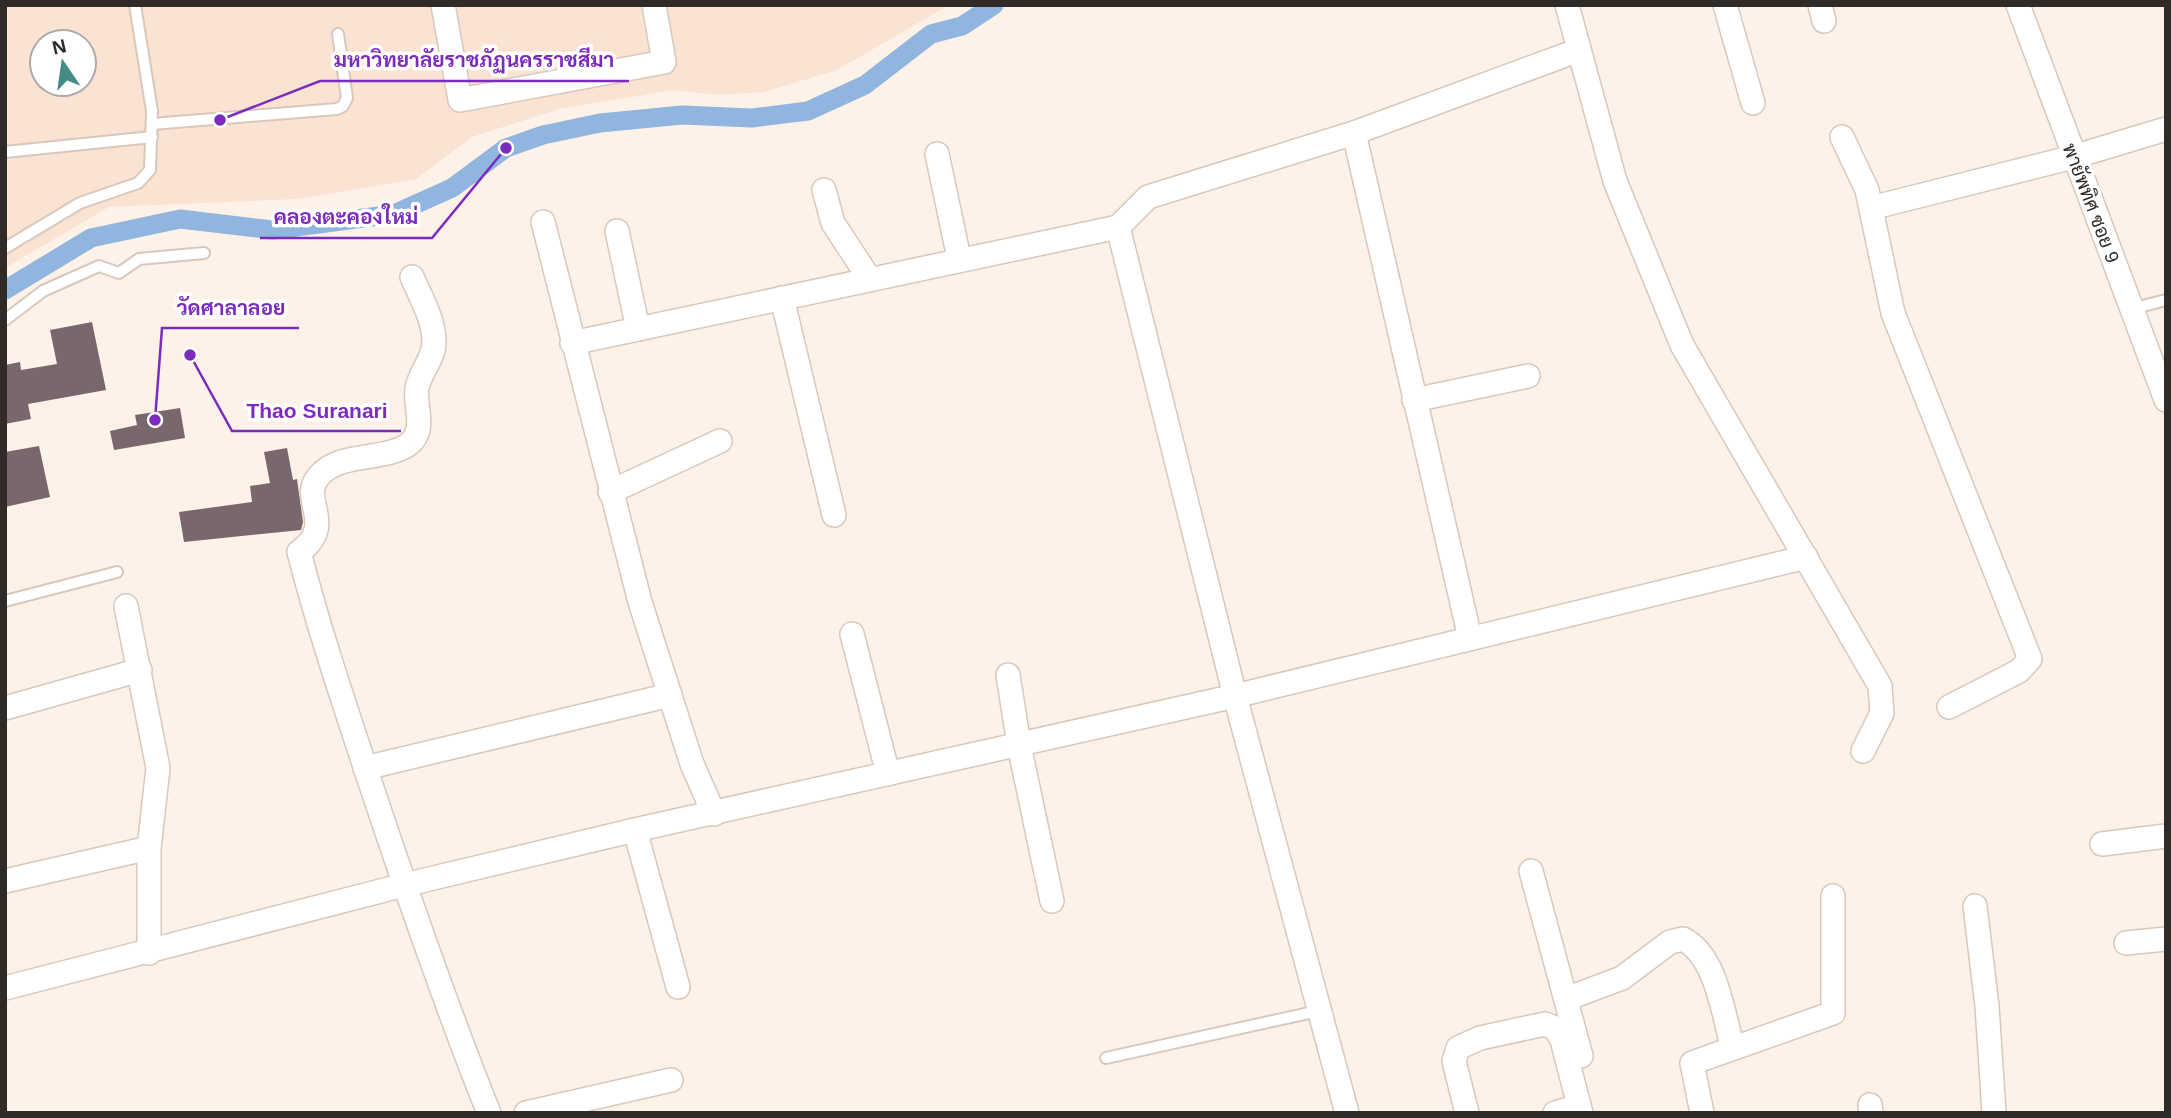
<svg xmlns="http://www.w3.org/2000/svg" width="2171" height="1118" font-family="Helvetica,Sarabun,sans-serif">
<rect width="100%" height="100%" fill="#fef1e8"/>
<path fill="#fae3d2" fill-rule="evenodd" d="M5 5H949L837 70 764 92 718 95 674 90 559 109 472 137 416 179 297 199 109 207 5 268ZM42 42H84V84H42Z"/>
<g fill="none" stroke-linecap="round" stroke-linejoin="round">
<path stroke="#90b5de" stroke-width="19" d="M5 290 91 238 180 219 273 230 394 214 452 188 506 148 543 135 600 123 682 115 752 118 808 111 865 85 931 34 962 26 994 5"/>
</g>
<g fill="#78676d">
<path d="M92 322 106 390 28 404 31 419 5 424V365L20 362 21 370 57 364 50 330Z"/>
<path d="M180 408 185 438 114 450 110 431 137 425 135 415Z"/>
<path d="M39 446 50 497 5 507V452Z"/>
<path d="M287 448 293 480 297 479 303 522 301 530 184 542 179 512 252 502 250 486 270 483 264 452Z"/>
</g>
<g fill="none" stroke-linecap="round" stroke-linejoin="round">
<g stroke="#d8c8bc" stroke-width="14">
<g id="service">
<path d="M152 124 337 109 343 106 347 98 338 34"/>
<path d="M5 152 152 137"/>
<path d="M5 248 80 203 138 183 150 170 152 111 135 5"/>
<path d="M2131 309 2166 300"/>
<path d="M5 320 43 291 99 266 119 273 139 259 204 253"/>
<path d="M5 601 117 572"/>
<path d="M1106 1058 1318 1011"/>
</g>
</g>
<g stroke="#d8c8bc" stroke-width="26">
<g id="minor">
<path d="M443 5 460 100 664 62 654 5"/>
<path d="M1567 5 1615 181 1682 345 1880 686 1882 713 1863 751"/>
<path d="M1725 5 1753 103"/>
<path d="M1820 5 1824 21"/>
<path d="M2018 5 2166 400"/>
<path d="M1354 133 1470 638"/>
<path d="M1842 137 1867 190 1893 313 2030 659 2019 671 1949 707"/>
<path d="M937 154 959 258"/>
<path d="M824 190 833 223 869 278"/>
<path d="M1871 208 2073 157 2166 129"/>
<path d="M543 222 640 602 692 764 714 814"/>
<path d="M1118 227 1235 696 1347 1113"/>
<path d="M617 231 638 329"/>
<path d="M412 277C420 296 435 321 434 343 434 358 420 372 417 388 414 406 427 430 409 444 384 462 340 451 319 476 298 499 338 524 299 552 319 630 345 706 370 782 407 893 445 1004 489 1113"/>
<path d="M782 298 834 515"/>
<path d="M572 343 1118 227 1148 197 1354 133 1579 50"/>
<path d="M1414 400 1528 376"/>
<path d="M610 492 720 441"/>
<path d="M126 606 158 768 149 848V953"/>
<path d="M852 634 888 774"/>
<path d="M1008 675 1019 745 1052 901"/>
<path d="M5 708 140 670"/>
<path d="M365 768 670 695"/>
<path d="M635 830 678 987"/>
<path d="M2102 844 2166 836"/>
<path d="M1531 871 1581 1056"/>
<path d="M5 881 149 848"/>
<path d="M1975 906 1987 1006 1994 1113"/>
<path d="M2126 943 2166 939"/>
<path d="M5 988 404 885 635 830 1235 696 1806 557"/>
<path d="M1566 999 1622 978 1670 942 1683 939C1717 956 1723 1015 1733 1048"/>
<path d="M1870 1105 1871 1113"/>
<path d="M526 1113 671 1080"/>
<path d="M1467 1113 1454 1061 1458 1048 1480 1038 1545 1024 1555 1028 1562 1040 1581 1113"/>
<path d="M1555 1113 1579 1106"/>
<path d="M1702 1113 1692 1063 1833 1013V896"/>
</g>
</g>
<use href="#service" stroke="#fff" stroke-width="10"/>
<use href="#minor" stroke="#fff" stroke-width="23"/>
</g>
<g text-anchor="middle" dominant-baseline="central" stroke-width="7" stroke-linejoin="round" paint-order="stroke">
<g font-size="19" fill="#312b27" stroke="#fff">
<text transform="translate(2091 203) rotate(69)">พายัพทิศ ซอย 9</text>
</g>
</g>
<path fill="none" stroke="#7b2cbf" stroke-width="2.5" d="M220 120L320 81H629M506 148L432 238H260M155 420L162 328H299M190 355L232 431H401"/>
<g fill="#7b2cbf" stroke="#fff" stroke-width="2.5">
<circle cx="220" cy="120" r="7"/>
<circle cx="506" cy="148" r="7"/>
<circle cx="155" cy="420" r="7"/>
<circle cx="190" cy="355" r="7"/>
</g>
<g font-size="21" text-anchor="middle" font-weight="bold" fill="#7b2cbf" stroke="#fff" stroke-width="7" stroke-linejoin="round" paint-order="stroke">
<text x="474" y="67">มหาวิทยาลัยราชภัฏนครราชสีมา</text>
<text x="346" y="224">คลองตะคองใหม่</text>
<text x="231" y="315">วัดศาลาลอย</text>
<text x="317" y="418">Thao Suranari</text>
</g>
<rect width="2171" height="1118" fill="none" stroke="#312b27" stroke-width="14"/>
<g transform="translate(63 63) rotate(347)"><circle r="33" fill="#ffffff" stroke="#adaaa9" stroke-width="2"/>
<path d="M0-5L12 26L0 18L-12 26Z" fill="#448b85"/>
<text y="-10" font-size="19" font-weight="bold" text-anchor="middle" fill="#312b27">N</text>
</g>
</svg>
